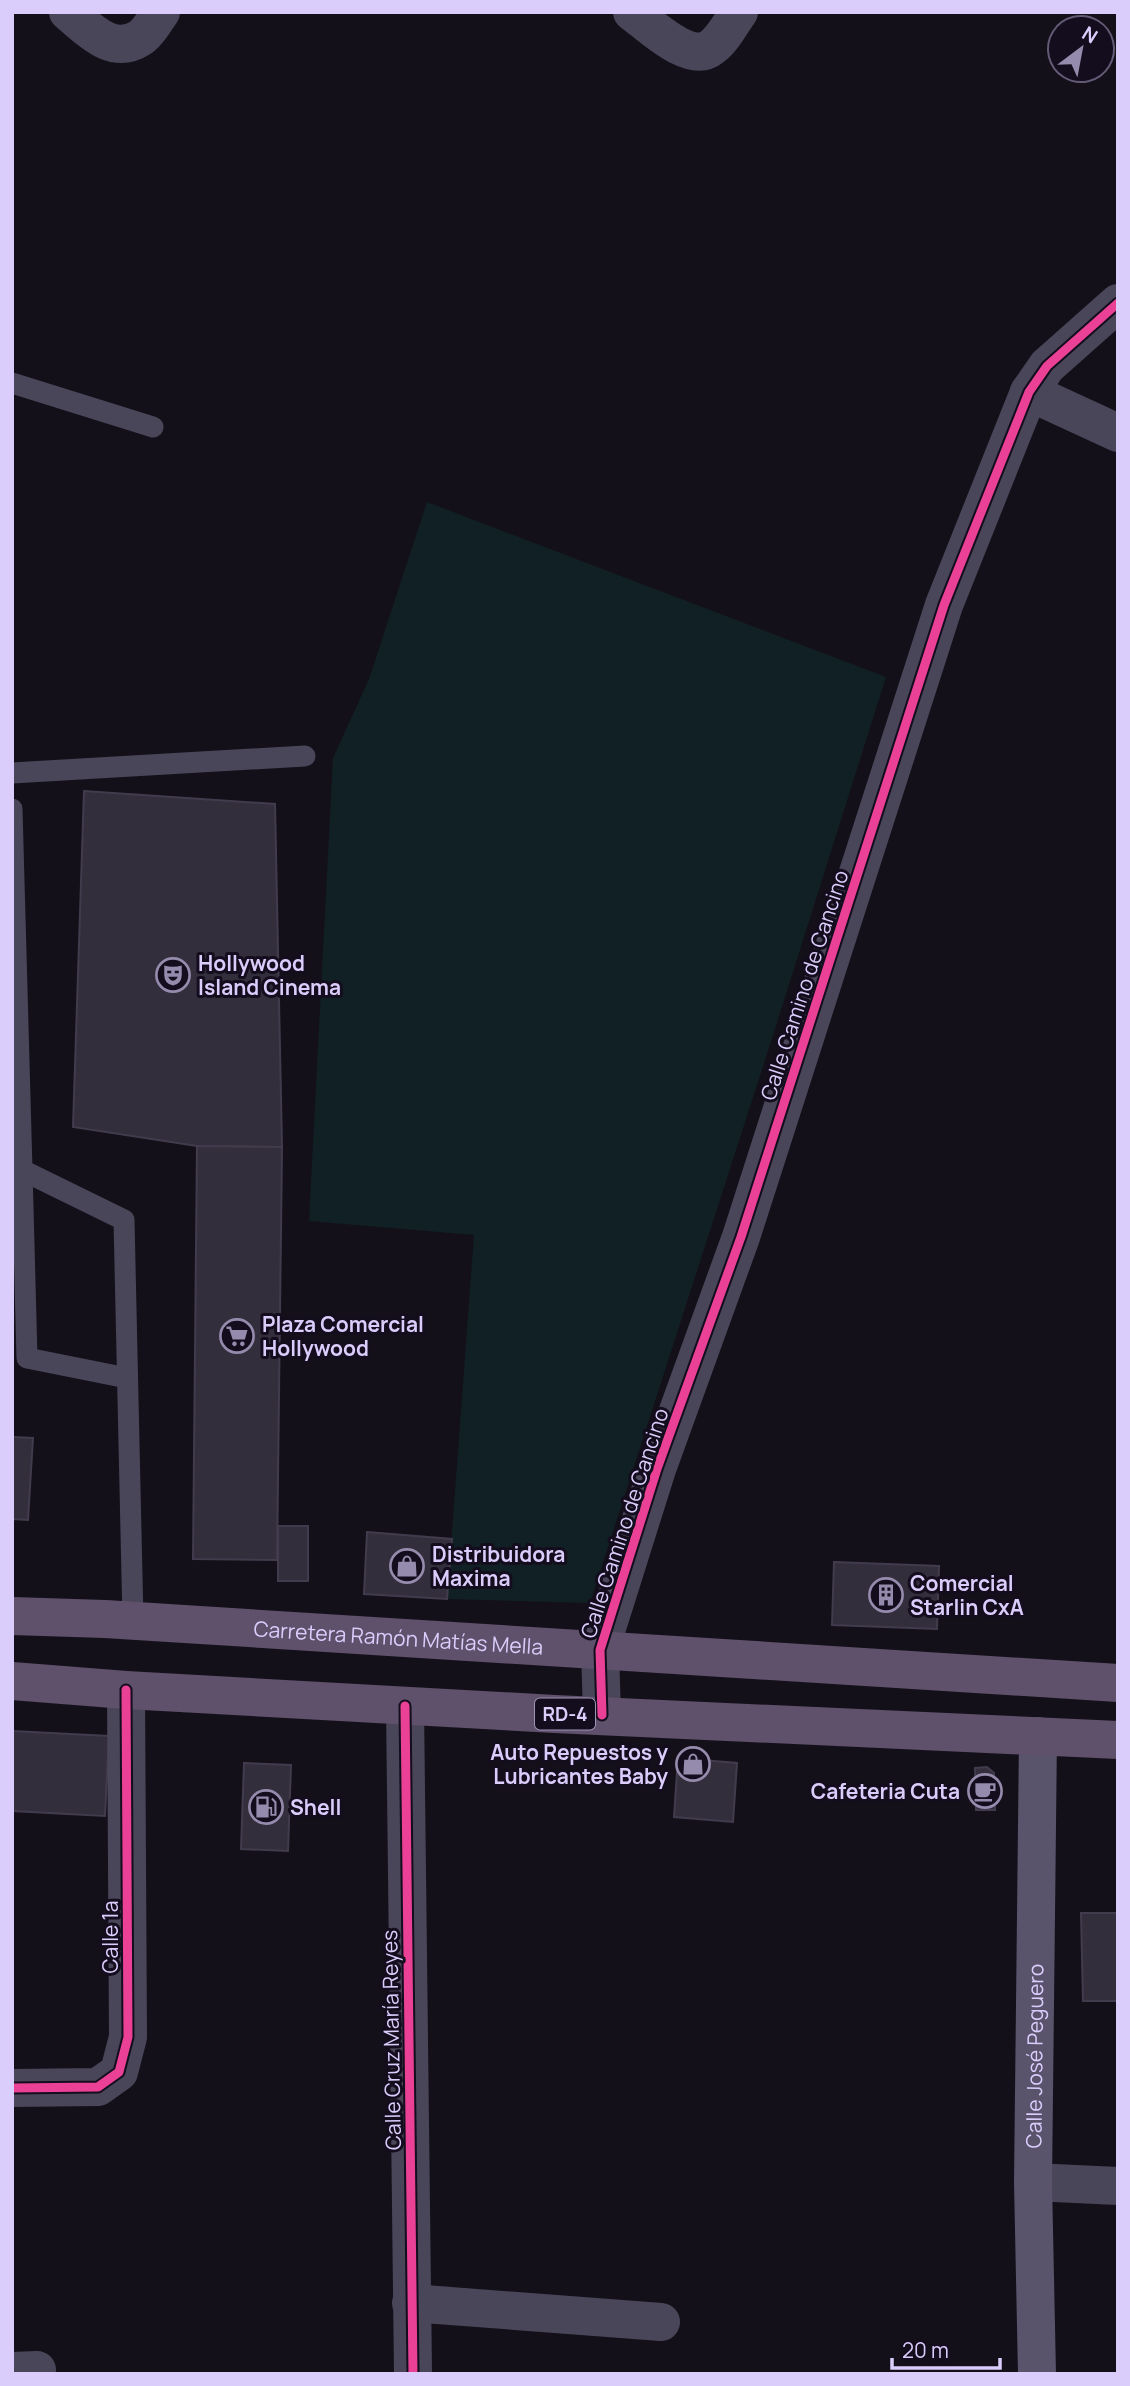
<svg xmlns="http://www.w3.org/2000/svg" width="1130" height="2386" font-family="Manrope,sans-serif">
<rect width="100%" height="100%" fill="#14101a"/>
<path fill="#112024" d="M427 502 886 677 775 1029 590 1603 447 1599 474 1235 309 1221 333 758 369 679Z"/>
<g fill="#332e3c" stroke="#423b4d" stroke-width="2">
<path d="M84 791 275 804 282 1147 197 1146 73 1127Z"/>
<path d="M197 1146 282 1147 277 1560 193 1559Z"/>
<path d="M12 1437 33 1438 28 1520 12 1519Z"/>
<rect x="278" y="1526" width="30" height="55"/>
<path d="M367 1532 452 1539 447 1599 364 1594Z"/>
<path d="M834 1562 939 1566 937 1629 832 1625Z"/>
<path d="M12 1731 109 1736 105 1816 12 1811Z"/>
<path d="M678 1758 737 1763 733 1822 674 1817Z"/>
<path d="M244 1763 291 1765 288 1851 241 1849Z"/>
<path d="M987 1767 994 1773 995 1810H976L975 1768Z"/>
<path d="M1081 1913H1118V2001H1083Z"/>
</g>
<g fill="none" stroke-linecap="round" stroke-linejoin="round">
<g stroke="#4a4659" stroke-width="21">
<path d="M12 383 153 427"/>
<path d="M12 773 305 756"/>
<path d="M12 809 22 1170 124 1220 133 1621"/>
<path d="M22 1170 27 1358 127 1378"/>
</g>
<g stroke="#4a4659" stroke-width="38">
<path d="M68 12C89 29 112 56 140 38 148 33 155 20 161 12"/>
<path d="M632 12C650 25 690 65 712 47 723 39 731 23 739 12"/>
<path d="M1029 392 1118 433"/>
<path d="M405 1706 413 2374"/>
<path d="M602 1715 600 1650 657 1469 741 1237 944 605 1029 392 1047 366 1118 303"/>
<path d="M12 2088 98 2087 119 2072 128 2037 126 1690"/>
<path d="M1033 2182 1118 2186"/>
<path d="M411 2303 661 2322"/>
<path d="M12 2371 37 2370"/>
</g>
<path stroke="#59536c" stroke-width="38" id="s1" d="M1037 2374 1033 2182 1038 1736"/>
<g stroke="#5f506b" stroke-width="38">
<path id="s2" d="M12 1616 105 1619 1118 1683"/>
<path d="M12 1681 126 1690 555 1714 1118 1740"/>
</g>
<g stroke="#130d1d" stroke-width="13">
<g id="cycleway">
<path d="M405 1706 413 2374"/>
<path d="M602 1715 600 1650 657 1469 741 1237 944 605 1029 392 1047 366 1118 303"/>
<path d="M12 2088 98 2087 119 2072 128 2037 126 1690"/>
</g>
</g>
<use href="#cycleway" stroke="#ea4096" stroke-width="9"/>
</g>
<defs>
<g id="theatre-ring" transform="scale(1.75)"><circle r="9.5" fill="#130d1d" stroke="#958bac" stroke-width="1.5"/><path d="M-5-5.5Q0-4 5-5.5V0Q5 5 0 6Q-5 5-5 0ZM-3.3-2.5H-1v1.5H-3.3ZM1-2.5H3.3v1.5H1ZM-2.8 1Q0 5.5 2.8 1Z" fill="#958bac"/></g>
<g id="supermarket-ring" transform="scale(1.75)"><circle r="9.5" fill="#130d1d" stroke="#958bac" stroke-width="1.5"/><path d="M-6-5.5h2.5l.6 2H6L4.5 2H-2.5L-4.4-4H-6ZM-1.5 3.2a1.3 1.3 0 1 0 .1 0ZM3 3.2a1.3 1.3 0 1 0 .1 0Z" fill="#958bac"/></g>
<g id="shop-ring" transform="scale(1.75)"><circle r="9.5" fill="#130d1d" stroke="#958bac" stroke-width="1.5"/><path d="M-5-2.5h2.3a2.7 3.5 0 0 1 5.4 0H5L5.5 6h-11ZM-1.5-2.5h3a1.5 2.3 0 0 0-3 0Z" fill="#958bac"/></g>
<g id="building-ring" transform="scale(1.75)"><circle r="9.5" fill="#130d1d" stroke="#958bac" stroke-width="1.5"/><path d="M-4-6H4V6H1V3H-1V6H-4ZM-2.5-4.3h1.7v1.8h-1.7ZM.8-4.3h1.7v1.8H.8ZM-2.5-1h1.7V.8h-1.7ZM.8-1h1.7V.8H.8Z" fill="#958bac"/></g>
<g id="cafe-ring" transform="scale(1.75)"><circle r="9.5" fill="#130d1d" stroke="#958bac" stroke-width="1.5"/><path d="M-5.5-4.5H6V0H3Q3 3.5 0 3.5H-2.5Q-5.5 3.5-5.5 0ZM3-3.2v2h1.7v-2ZM-6 4.5H4V6H-6Z" fill="#958bac"/></g>
<g id="fuel-ring" transform="scale(1.75)"><circle r="9.5" fill="#130d1d" stroke="#958bac" stroke-width="1.5"/><path d="M-5.5-6h7V0h2V4h1.3V-2.5L3-4.5l.8-.8L6-3V5H2.5V1h-1V6h-7ZM-4.2-4.7v3.2H.2V-4.7Z" fill="#958bac"/></g>
</defs>
<g fill-rule="evenodd">
<use href="#theatre-ring" x="173" y="975"/>
<use href="#supermarket-ring" x="237" y="1336"/>
<use href="#shop-ring" x="407" y="1566"/>
<use href="#building-ring" x="886" y="1595"/>
<use href="#shop-ring" x="693" y="1764"/>
<use href="#cafe-ring" x="985" y="1791"/>
<use href="#fuel-ring" x="266" y="1807"/>
</g>
<g text-anchor="middle" dominant-baseline="central" stroke-width="6" stroke-linejoin="round" paint-order="stroke">
<rect fill="#130d1d" stroke="#9e93b8" stroke-width="2" x="535" y="1698.5" width="60" height="31" rx="5"/>
<g font-size="19" font-weight="bold" fill="#dacdfb">
<text x="565" y="1714">RD-4</text>
</g>
<g font-size="21" font-weight="bold" fill="#dacdfb" stroke="#130d1d" text-anchor="start">
<text x="198" y="963">Hollywood<tspan x="198" dy="24">Island Cinema</tspan></text>
<text x="262" y="1324">Plaza Comercial<tspan x="262" dy="24">Hollywood</tspan></text>
<text x="432" y="1554">Distribuidora<tspan x="432" dy="24">Maxima</tspan></text>
<text x="910" y="1583">Comercial<tspan x="910" dy="24">Starlin CxA</tspan></text>
<text x="668" y="1752" text-anchor="end">Auto Repuestos y<tspan x="668" dy="24">Lubricantes Baby</tspan></text>
<text x="960" y="1791" text-anchor="end">Cafeteria Cuta</text>
<text x="290" y="1807">Shell</text>
</g>
<g font-size="21" fill="#dacdfb" stroke="#130d1d">
<text transform="translate(804 985) rotate(-72)">Calle Camino de Cancino</text>
<text transform="translate(624 1523) rotate(-72)">Calle Camino de Cancino</text>
<text stroke="none"><textPath href="#s2" startOffset="387">Carretera Ramón Matías Mella</textPath></text>
<text transform="translate(110 1937) rotate(-90)">Calle 1a</text>
<text transform="translate(391 2040) rotate(-91)">Calle Cruz María Reyes</text>
<text stroke="none"><textPath href="#s1" startOffset="318">Calle José Peguero</textPath></text>
</g>
</g>
<rect width="1130" height="2386" fill="none" stroke="#dacdfb" stroke-width="28"/>
<g transform="translate(1081 49) rotate(32)"><circle r="33" fill="#130d1d" stroke="#635a76" stroke-width="2"/>
<path d="M0-5L12 26L0 18L-12 26Z" fill="#958bac"/>
<text y="-10" font-size="19" font-weight="bold" text-anchor="middle" fill="#dacdfb">N</text>
</g>
<path d="M892 2358v10h108v-10" fill="none" stroke="#dacdfb" stroke-width="3.5"/>
<text x="902" y="2358" font-size="21" fill="#dacdfb" stroke="#130d1d" stroke-width="5" paint-order="stroke">20 m</text>
</svg>
